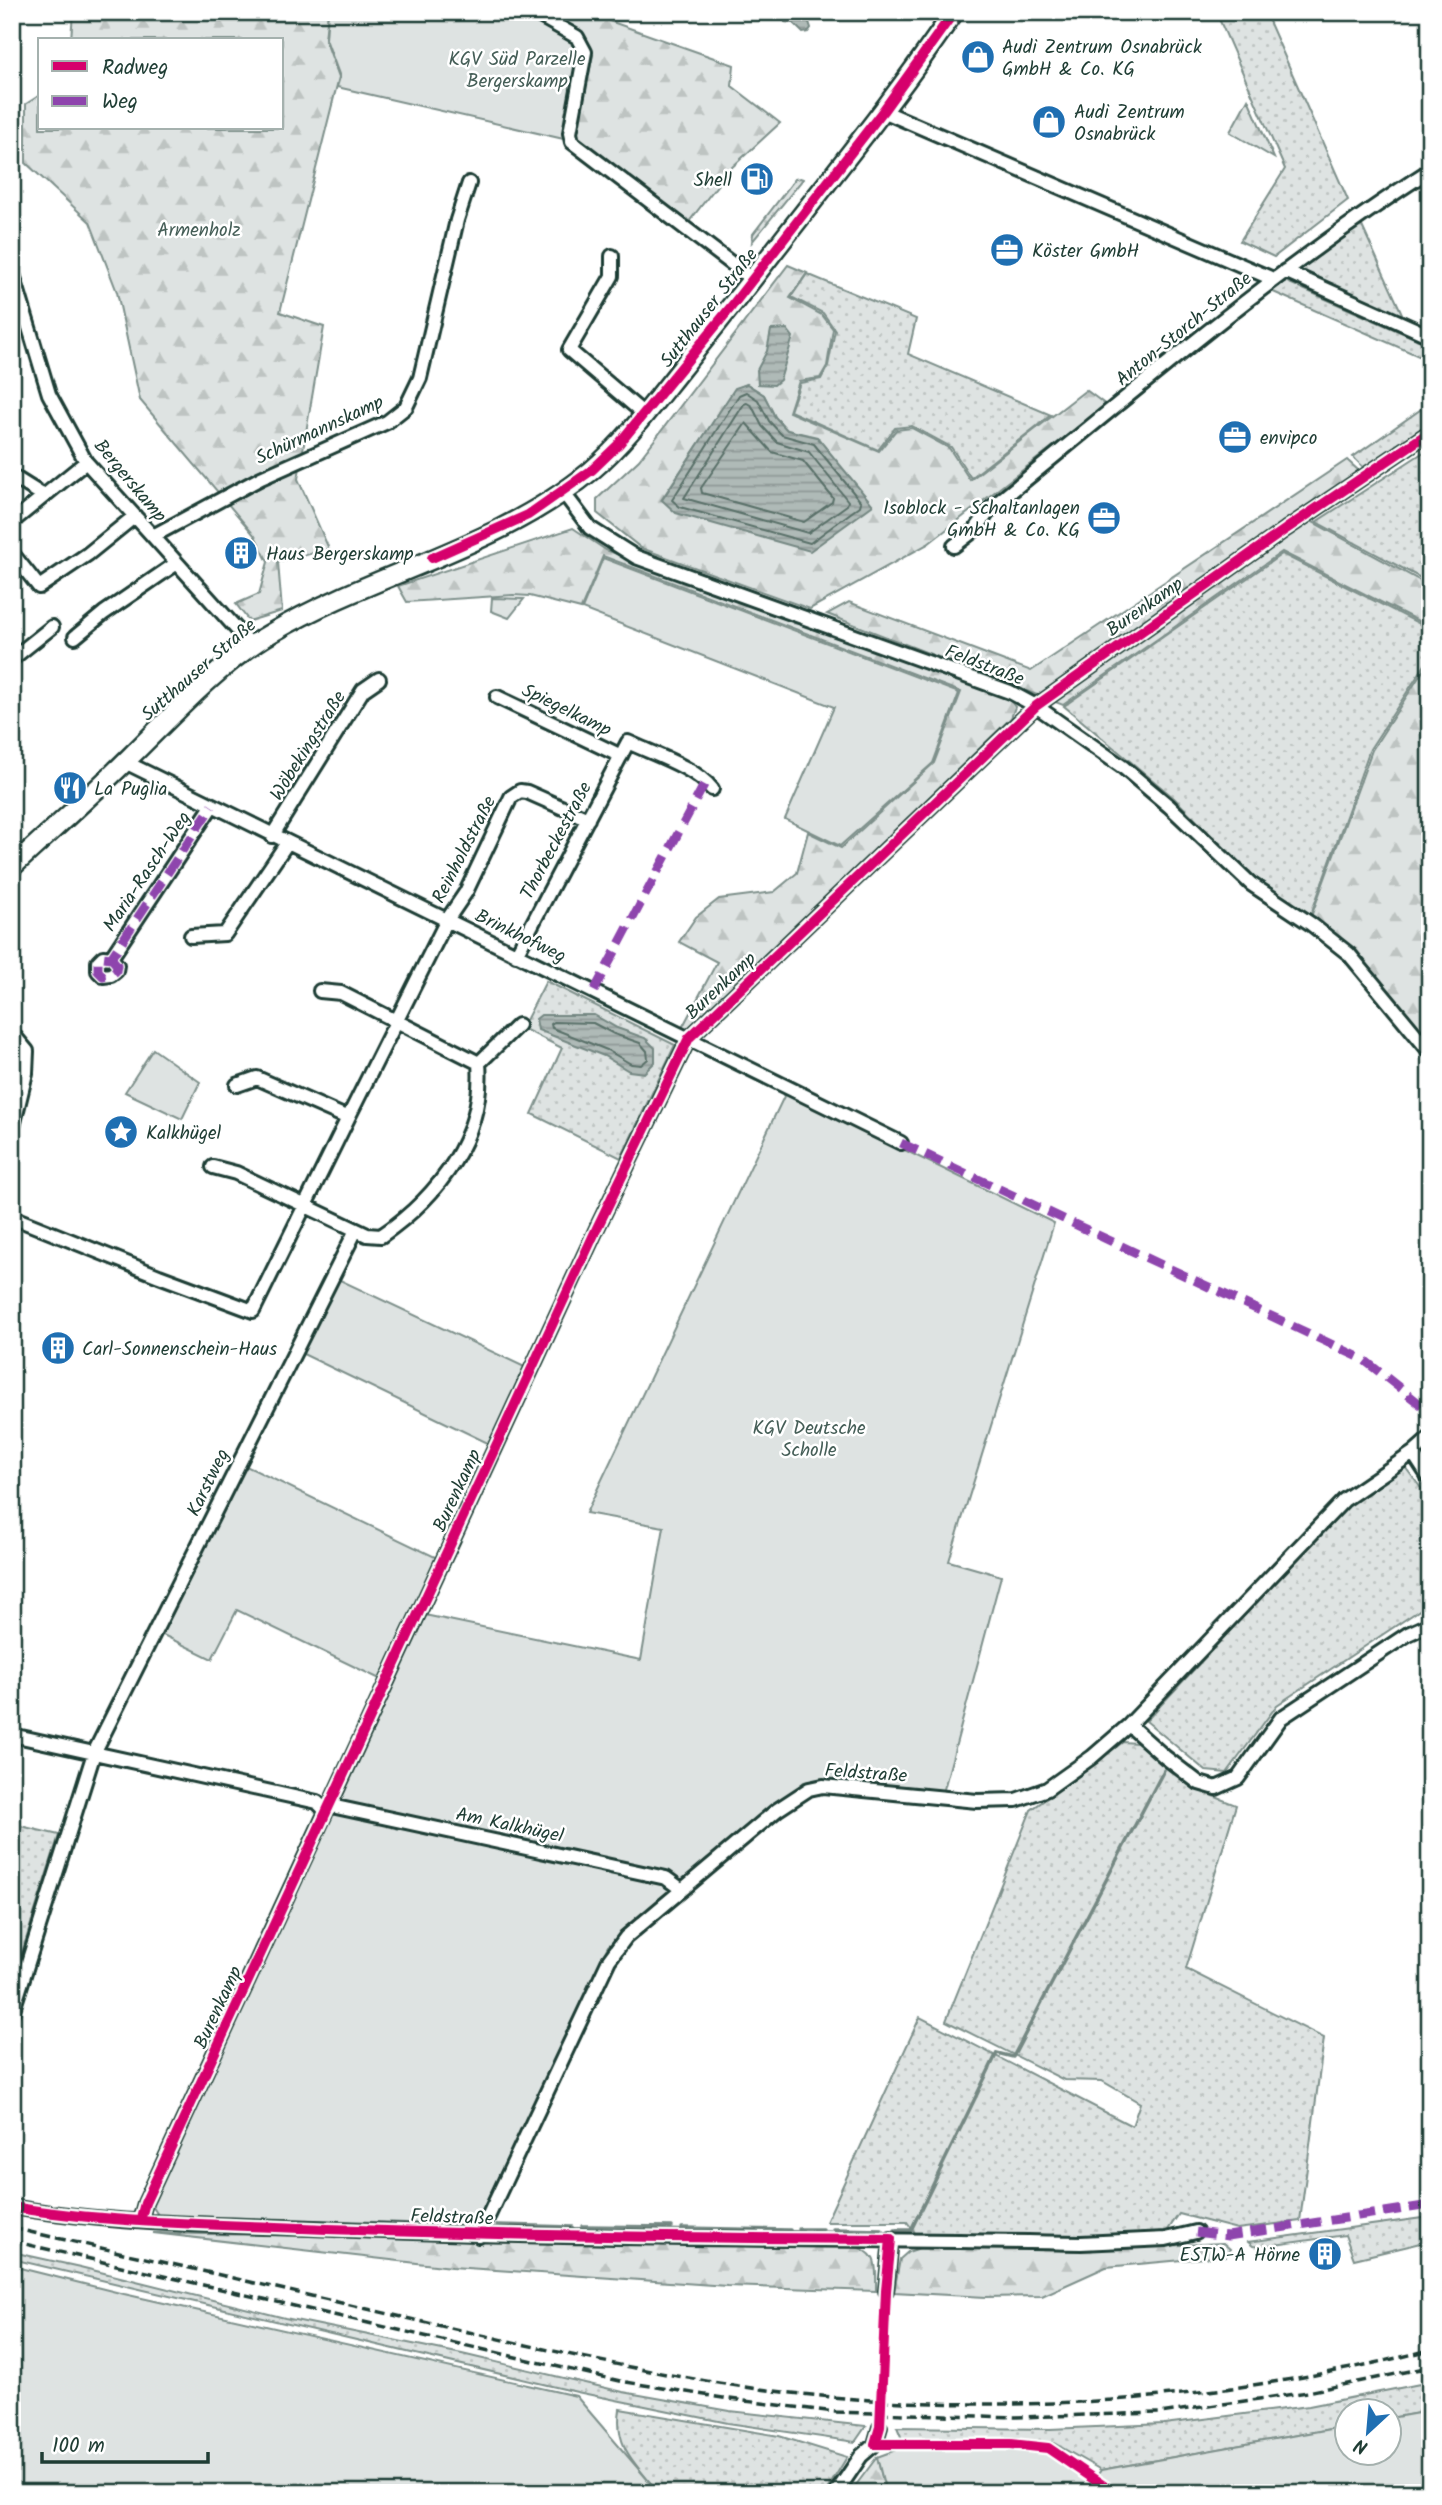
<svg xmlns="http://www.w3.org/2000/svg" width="1442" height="2505" viewBox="0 0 1442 2505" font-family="Kalam,sans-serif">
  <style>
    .grass { fill: url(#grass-dots); stroke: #7e908b; stroke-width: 2 }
    .forest { fill: url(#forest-firs); stroke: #7e908b; stroke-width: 2; fill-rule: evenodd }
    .green { fill: #dee3e2; stroke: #7e908b; stroke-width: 2 }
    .water { fill: url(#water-rules); stroke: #758883; stroke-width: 2 }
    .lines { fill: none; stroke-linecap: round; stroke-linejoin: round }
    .shore { stroke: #596f68; stroke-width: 2 }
    .stream { stroke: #758883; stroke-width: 3.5 }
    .street-tunnel { stroke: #d2d8d6; stroke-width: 12; stroke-dasharray: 12 6; stroke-linecap: butt }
    .street-casing { stroke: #1f3d34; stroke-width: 18 }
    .secondary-casing { stroke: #1f3d34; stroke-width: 23 }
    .street { stroke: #fff; stroke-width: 12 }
    .secondary { stroke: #fff; stroke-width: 18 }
    .rail { stroke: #1f3d34; stroke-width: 3.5; stroke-dasharray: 10 5; stroke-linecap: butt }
    .quiet { stroke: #8e44ad; stroke-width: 9; stroke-dasharray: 18 9; stroke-linecap: butt }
    .cycleway-casing { stroke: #fff; stroke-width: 15 }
    .cycleway { stroke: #d6006c; stroke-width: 10 }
    .labels { text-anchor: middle; stroke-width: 5; stroke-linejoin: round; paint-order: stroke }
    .poi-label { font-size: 19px; fill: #1f3d34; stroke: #fff; text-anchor: start }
    .park-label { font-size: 19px; fill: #455e57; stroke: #fff }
    .street-label { font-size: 19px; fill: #1f3d34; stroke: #fff }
  </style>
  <defs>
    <pattern id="grass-dots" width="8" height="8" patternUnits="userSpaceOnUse" patternTransform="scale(1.75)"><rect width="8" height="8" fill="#dee3e2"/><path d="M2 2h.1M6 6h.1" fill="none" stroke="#bec4c2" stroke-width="1.8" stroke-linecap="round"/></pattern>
    <pattern id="forest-firs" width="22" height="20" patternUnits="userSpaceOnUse" patternTransform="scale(1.75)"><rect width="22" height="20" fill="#dee3e2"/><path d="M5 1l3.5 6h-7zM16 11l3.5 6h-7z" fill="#bec4c2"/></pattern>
    <pattern id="water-rules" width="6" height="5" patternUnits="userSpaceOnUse" patternTransform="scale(1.75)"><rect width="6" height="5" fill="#afbab7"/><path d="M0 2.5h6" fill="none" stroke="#8e9896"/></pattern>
  </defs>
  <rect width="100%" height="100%" fill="#fff"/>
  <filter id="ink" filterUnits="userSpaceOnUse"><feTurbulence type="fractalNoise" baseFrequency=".0143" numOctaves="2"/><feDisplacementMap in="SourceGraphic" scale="14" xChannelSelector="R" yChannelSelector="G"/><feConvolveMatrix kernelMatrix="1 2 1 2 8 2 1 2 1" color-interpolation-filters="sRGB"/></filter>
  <g filter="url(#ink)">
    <path class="grass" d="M1216 12H1265L1348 200 1274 257 1240 241 1285 169Z
      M800 178 803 179 752 242 753 234 795 179Z
      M1361 224 1404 318 1299 270Z
      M807 274 916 319 908 354 1051 415 971 478 951 447 912 426 895 428 878 450 790 411 800 383 821 379 828 366 835 330 823 313 791 297Z
      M1285 281 1430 345V361L1271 291Z
      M1430 403V422L1364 468 1353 457Z
      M1430 448V583L1316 522Z
      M1282 554 1430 629V657L1370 749 1311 914 1253 877 1174 798 1064 706Z
      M546 981 675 1045 621 1158 532 1114 562 1048 522 1028Z
      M1405 1467 1430 1500V1603L1277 1705 1227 1773 1206 1771 1146 1721 1348 1504Z
      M1123 1742 1137 1743 1198 1790 1236 1805 1186 1969 1324 2038 1300 2221 1237 2229 1179 2214 1165 2234 1080 2239 916 2234 907 2222H826L920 2017 1132 2126 1140 2103 1102 2081 1064 2080 946 2021 1031 1810Z
      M12 1824 59 1835 12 1984Z
      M1430 2217V2241L1354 2259 1345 2235 1260 2247 1253 2246 1248 2242Z
      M12 2252 80 2267 285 2318 462 2354 623 2392 730 2411 866 2426 855 2442 728 2423 577 2392 12 2259Z
      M1430 2382V2411L1390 2418V2410H1348L1347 2426 1101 2470 1052 2442 902 2439 897 2427 1050 2429 1164 2424 1309 2406Z
      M620 2409 779 2436 847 2457 825 2493H659C636 2464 614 2448 620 2409Z"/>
    <path class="forest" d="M73 12H328L325 39 339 77 280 312 324 327 298 479 329 549 278 562 282 611 249 621 236 604 259 594 268 562 255 536 140 400 117 292 90 222 26 163V104L40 95V128H282V40H71Z
      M474 12H584L734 65 732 86 780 123 729 170 688 223 575 137 593 55 505 25Z
      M1248 99 1274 158 1230 132Z
      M788 265 807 273 790 298 822 315 833 329 827 366 820 378 799 381 789 412 879 451 896 430 912 428 949 448 970 480 1086 390 1106 405 928 544 810 609 641 548 597 513V499L639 460ZM747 384 764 395 775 417 787 430 817 438 662 499 735 389Z
      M1347 460 1359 471 1298 514 1430 586V627L1282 552 1063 705 827 614 849 602 1031 671Z
      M573 528 606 550 1008 698 1015 707 1011 718 687 1031 682 1028 717 962 679 942 696 917 719 899 774 892 797 873 808 832 841 848 934 763 961 692 603 556 581 609 530 596 513 595 407 602 398 586Z
      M1430 660V1054L1354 964 1308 925 1372 750Z
      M153 2233 852 2246C880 2252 876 2267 876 2291L727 2286 452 2267Z
      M1223 2243 1230 2249 1226 2256 1106 2267 1042 2296 986 2297 894 2292 900 2259 908 2252 920 2248 1079 2250Z
      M877 2457 886 2493H850Z"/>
    <path class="green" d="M328 12H532L576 37 584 51 568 140 337 87 340 77 326 39Z
      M603 558 959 693 933 763 840 846 785 819 834 707 582 609Z
      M492 598 524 599 509 618 491 611Z
      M153 1049 200 1082 182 1119 125 1092Z
      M786 1092 1054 1223 949 1561 1001 1576 943 1793 816 1781 804 1782 667 1901 608 1946 480 2216 468 2225 158 2215 151 2204 184 2134 382 1680 237 1610 212 1659 159 1633 244 1465 439 1559 490 1444 301 1353 338 1279 531 1370 420 1614 641 1660 664 1527 586 1513Z
      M12 2266 124 2294 576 2396 659 2493H12Z
      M1430 2411V2493H886L877 2457 896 2450 1012 2449 1046 2452 1092 2483 1101 2470 1347 2426 1348 2452H1390V2418Z"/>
    <path class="water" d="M787 12H798L807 16 811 28 808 32 803 33 793 23 785 22 784 18Z
      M787 329 793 337 780 380 774 385 758 384 757 370 767 351 771 330Z
      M747 384 764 395 775 417 787 430 817 437 873 505 810 551 676 513 662 500 735 388Z
      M541 1015H594L617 1028 645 1038 655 1048V1062L644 1073 629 1071 604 1056 538 1030 536 1019Z"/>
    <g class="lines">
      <path class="shore" d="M746 392 758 400 769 421 782 435 814 444 861 502 860 506 810 543 680 507 672 500 739 395Z
        M747 403 752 406 762 426 777 442 809 452 848 501 847 505 808 533 684 498 744 404Z
        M746 423 772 452 803 461 833 498 832 502 804 522 702 493 701 488Z
        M554 1022 593 1023 614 1034 640 1043 647 1051 648 1059 641 1065 631 1064 607 1050 552 1028 551 1024Z"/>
      <path class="stream" d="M497 2225 573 2227
        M582 2226 672 2227
        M682 2228 790 2230
        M799 2229H823
        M833 2229 882 2230
        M895 2230H911L997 2053 1013 2057 1164 1770"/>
      <path class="street-tunnel" d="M880 2427 886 2291"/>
      <g class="street-casing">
        <path id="street" d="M533 12 577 37 585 52 570 133 572 142 752 279
          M883 111 1273 279
          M612 256V276L569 350 644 414
          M12 271 49 394 86 462 252 646
          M1285 271 1430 336
          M12 476 44 496
          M563 492 590 528 636 557 1010 692 1036 706 1124 768 1169 806 1251 884 1311 924 1349 954 1430 1052
          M12 522 86 462
          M153 536 261 478 387 422 406 407 420 378 457 220 469 183
          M954 546 976 529 991 508C1134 392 1274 270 1430 170
          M12 553 39 587 88 554 135 516
          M75 637 104 613 177 563
          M12 659 52 627
          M497 697 621 756
          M125 762 901 1143
          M272 836 363 690 379 679
          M191 936 225 934 287 843
          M516 955 628 742C653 754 695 767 712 789
          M111 958 117 965 116 971 111 975 103 976 98 971V962L103 957 111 958 212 806
          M320 991 341 993 479 1063
          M12 1033 27 1051 26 1073 12 1131
          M348 1118 447 920 466 892 511 797 520 791 527 792 588 819
          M213 1167 236 1173 367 1235 381 1236C439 1196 485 1136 479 1063L518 1025
          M12 1217 159 1276 253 1311 348 1118 257 1078 237 1085
          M1413 1453 1430 1479
          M1129 1725 1165 1757 1199 1783 1216 1788 1238 1778 1281 1718 1408 1634 1430 1624
          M12 1735 317 1802 323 1808 325 1814 145 2203 140 2221
          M681 1889 666 1878 336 1807 332 1800 597 1228 689 1038 1036 706 1286 529 1430 432
          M12 2013 94 1753 356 1230
          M12 2207C118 2225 227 2225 334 2229 583 2240 832 2238 1081 2243L1166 2239 1196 2232
          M479 2236 609 1960 626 1937 777 1810 809 1789 823 1786 977 1801 1016 1800 1047 1789 1092 1757 1129 1725 1344 1500 1413 1453 1430 1438
          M886 2291 891 2239
          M836 2493 861 2456 875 2444 880 2427"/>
      </g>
      <g class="secondary-casing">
        <path id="secondary" d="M12 867C52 830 93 794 131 756 172 716 223 660 273 632 376 572 498 548 591 471 625 442 653 404 681 369 705 338 730 308 754 277 821 189 892 104 954 12"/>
      </g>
      <use href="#street" class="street"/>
      <use href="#secondary" class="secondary"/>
      <path class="rail" d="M12 2228C151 2259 290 2291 428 2323 546 2349 664 2378 783 2392 998 2417 1220 2403 1430 2350
        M12 2241 620 2381 729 2399 835 2412 1016 2417 1160 2413 1308 2392 1430 2367"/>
      <path class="quiet" d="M111 958 117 965 116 971 111 975 103 976 98 971V962L103 957 111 958 212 806
        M594 991 706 781
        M901 1143 1363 1359 1430 1412
        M1196 2232 1228 2236 1430 2205"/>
      <g class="cycleway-casing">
        <path id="cycleway" d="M432 558 528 515 592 470 618 445 731 307 883 111 954 12
          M12 2207C108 2223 206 2224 303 2228 499 2236 695 2238 891 2239L886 2291 880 2427 875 2444H1011L1048 2448 1114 2493
          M140 2221 145 2203 597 1228 689 1038 1036 706 1286 529 1430 432"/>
      </g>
      <use href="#cycleway" class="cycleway"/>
    </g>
  </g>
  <defs>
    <g id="shop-disc" transform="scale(1.75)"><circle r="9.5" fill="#1f6fb2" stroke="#fff"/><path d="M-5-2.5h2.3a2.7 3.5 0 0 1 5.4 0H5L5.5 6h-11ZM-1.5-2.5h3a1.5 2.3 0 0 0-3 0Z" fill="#fff"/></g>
    <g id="fuel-disc" transform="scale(1.75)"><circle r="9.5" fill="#1f6fb2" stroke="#fff"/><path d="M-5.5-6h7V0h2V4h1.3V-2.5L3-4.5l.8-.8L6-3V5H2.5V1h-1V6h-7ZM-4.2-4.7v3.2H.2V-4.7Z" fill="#fff"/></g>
    <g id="office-disc" transform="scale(1.75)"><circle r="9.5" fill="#1f6fb2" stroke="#fff"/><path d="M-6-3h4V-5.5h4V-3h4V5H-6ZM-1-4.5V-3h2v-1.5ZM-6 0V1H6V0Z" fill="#fff"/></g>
    <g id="building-disc" transform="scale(1.75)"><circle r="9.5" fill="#1f6fb2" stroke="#fff"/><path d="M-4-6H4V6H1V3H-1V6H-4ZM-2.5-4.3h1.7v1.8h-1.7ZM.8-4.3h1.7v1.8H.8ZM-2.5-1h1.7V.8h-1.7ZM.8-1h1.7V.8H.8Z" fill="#fff"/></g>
    <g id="restaurant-disc" transform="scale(1.75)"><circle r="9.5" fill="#1f6fb2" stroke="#fff"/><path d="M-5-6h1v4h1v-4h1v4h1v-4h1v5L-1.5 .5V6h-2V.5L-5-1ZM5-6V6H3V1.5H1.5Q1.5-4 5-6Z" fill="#fff"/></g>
    <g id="sight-disc" transform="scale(1.75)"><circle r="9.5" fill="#1f6fb2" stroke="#fff"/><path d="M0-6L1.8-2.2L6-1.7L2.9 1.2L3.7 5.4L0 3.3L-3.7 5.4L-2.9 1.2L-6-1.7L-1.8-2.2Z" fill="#fff"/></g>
  </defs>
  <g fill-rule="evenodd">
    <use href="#shop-disc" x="978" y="57"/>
    <use href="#shop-disc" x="1049" y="122"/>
    <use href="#fuel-disc" x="757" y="179"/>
    <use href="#office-disc" x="1007" y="250"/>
    <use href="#office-disc" x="1235" y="437"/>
    <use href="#office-disc" x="1104" y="518"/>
    <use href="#building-disc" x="241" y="553"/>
    <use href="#restaurant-disc" x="70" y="788"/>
    <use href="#sight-disc" x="121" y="1132"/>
    <use href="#building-disc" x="58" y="1348"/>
    <use href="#building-disc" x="1325" y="2254"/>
  </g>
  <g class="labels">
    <g class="poi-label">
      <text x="1002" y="53">Audi Zentrum Osnabrück<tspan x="1002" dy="22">GmbH &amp; Co. KG</tspan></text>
      <text x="1074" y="118">Audi Zentrum<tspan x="1074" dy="22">Osnabrück</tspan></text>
      <text x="732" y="186" text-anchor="end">Shell</text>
      <text x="1032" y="257">Köster GmbH</text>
      <text x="1260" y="444">envipco</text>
      <text x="1080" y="514" text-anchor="end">Isoblock - Schaltanlagen<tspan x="1080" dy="22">GmbH &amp; Co. KG</tspan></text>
      <text x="266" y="560">Haus Bergerskamp</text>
      <text x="94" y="795">La Puglia</text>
      <text x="146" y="1139">Kalkhügel</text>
      <text x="82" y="1355">Carl-Sonnenschein-Haus</text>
      <text x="1300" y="2261" text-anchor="end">ESTW-A Hörne</text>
    </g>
    <g class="park-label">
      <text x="517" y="65">KGV Süd Parzelle<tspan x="517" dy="22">Bergerskamp</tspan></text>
      <text x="199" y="236">Armenholz</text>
      <text x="809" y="1434">KGV Deutsche<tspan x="809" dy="22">Scholle</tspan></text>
    </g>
    <g class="street-label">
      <text transform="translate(708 307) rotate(-52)" y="7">Sutthauser Straße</text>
      <text transform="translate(1183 328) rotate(-39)" y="7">Anton-Storch-Straße</text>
      <text transform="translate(319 429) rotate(-25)" y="7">Schürmannskamp</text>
      <text transform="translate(131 480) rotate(50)" y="7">Bergerskamp</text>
      <text transform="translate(1144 606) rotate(-35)" y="7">Burenkamp</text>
      <text transform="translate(985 664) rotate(21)" y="7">Feldstraße</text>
      <text transform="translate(198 669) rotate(-41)" y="7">Sutthauser Straße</text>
      <text transform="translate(567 709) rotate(26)" y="7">Spiegelkamp</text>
      <text transform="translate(307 745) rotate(-58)" y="7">Wöbekingstraße</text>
      <text transform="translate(555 840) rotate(-62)" y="7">Thorbeckestraße</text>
      <text transform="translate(463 849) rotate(-63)" y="7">Reinholdstraße</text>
      <text transform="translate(146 871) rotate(-56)" y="7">Maria-Rasch-Weg</text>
      <text transform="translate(521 935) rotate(26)" y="7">Brinkhofweg</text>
      <text transform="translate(720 985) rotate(-43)" y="7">Burenkamp</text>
      <text transform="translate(207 1482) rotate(-64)" y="7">Karstweg</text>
      <text transform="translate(456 1490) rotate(-65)" y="7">Burenkamp</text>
      <text transform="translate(866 1772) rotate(4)" y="7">Feldstraße</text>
      <text transform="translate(510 1824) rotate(12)" y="7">Am Kalkhügel</text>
      <text transform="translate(217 2007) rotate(-65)" y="7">Burenkamp</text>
      <text transform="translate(452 2216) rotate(2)" y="7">Feldstraße</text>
    </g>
  </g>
  <rect width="1442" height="2505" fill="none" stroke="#fff" stroke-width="42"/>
  <rect x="21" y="21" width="1400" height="2463" fill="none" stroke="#1f3d34" stroke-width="2.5" filter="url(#ink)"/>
  <rect x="38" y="38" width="245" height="91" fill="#ffffff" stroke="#a5b1ae" stroke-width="2"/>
  <rect x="52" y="61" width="35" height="10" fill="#d6006c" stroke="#a5b1ae" stroke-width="2"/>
  <text x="102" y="74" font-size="21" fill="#1f3d34">Radweg</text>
  <rect x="52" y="96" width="35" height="10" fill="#8e44ad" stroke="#a5b1ae" stroke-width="2"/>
  <text x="102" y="108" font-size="21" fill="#1f3d34">Weg</text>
  <g transform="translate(1368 2432) rotate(206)"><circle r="33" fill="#ffffff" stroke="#a5b1ae" stroke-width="2"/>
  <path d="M0-5L12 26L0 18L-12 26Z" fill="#1f6fb2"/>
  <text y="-10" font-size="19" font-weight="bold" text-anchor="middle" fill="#1f3d34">N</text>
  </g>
  <path d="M42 2452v10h166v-10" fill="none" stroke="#1f3d34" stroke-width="3.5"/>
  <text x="52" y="2452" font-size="21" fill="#1f3d34" stroke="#ffffff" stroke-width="5" paint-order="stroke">100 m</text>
</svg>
